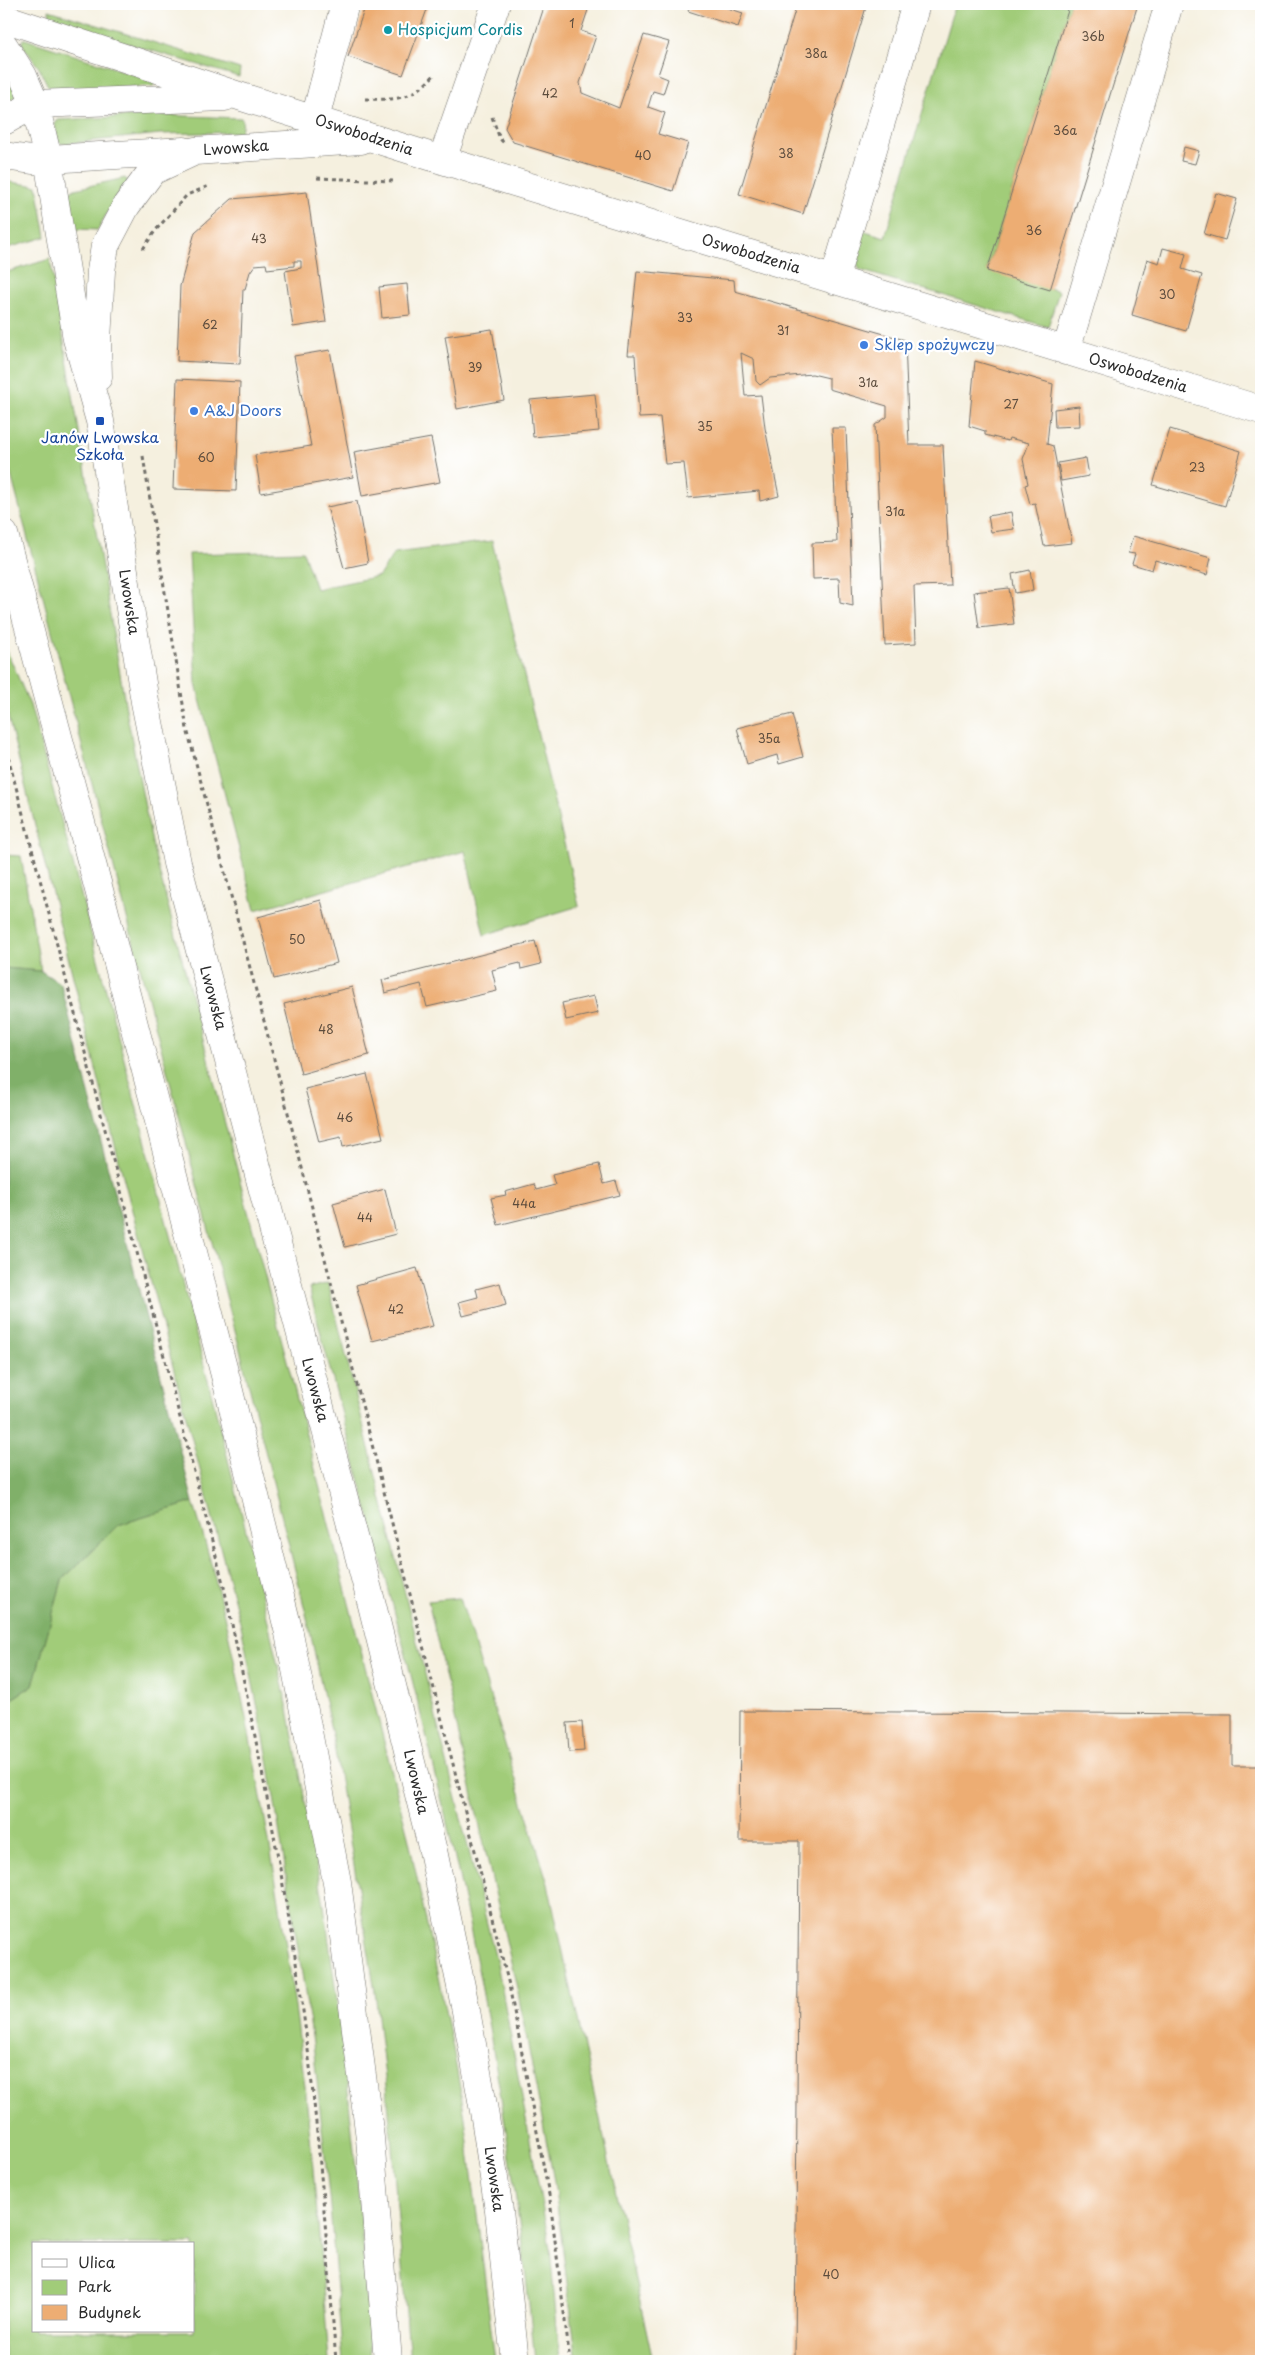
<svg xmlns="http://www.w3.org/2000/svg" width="1265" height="2365" viewBox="0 0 1265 2365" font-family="'Playpen Sans',sans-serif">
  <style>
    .green { fill: #a1cc79; stroke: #667c52; fill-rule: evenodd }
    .forest { fill: #80b069; stroke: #566e4a }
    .building { fill: #edad73 }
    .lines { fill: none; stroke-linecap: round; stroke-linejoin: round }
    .minor-casing { stroke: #72706a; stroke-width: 29 }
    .path { stroke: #72706a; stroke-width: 3; stroke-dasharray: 4 4; stroke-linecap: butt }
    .minor { stroke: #fff; stroke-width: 28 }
    .culture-dot { fill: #0f9aa8; stroke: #fff; stroke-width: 2 }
    .shop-dot { fill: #3f7fe0; stroke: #fff; stroke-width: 2 }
    .transit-dot { fill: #1a4fb4; stroke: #fff; stroke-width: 2 }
    .labels { text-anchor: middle; stroke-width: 4.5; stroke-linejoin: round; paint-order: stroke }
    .number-label { font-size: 12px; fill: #5c4c3d }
    .culture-label { font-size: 15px; fill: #0d838f; stroke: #fff; text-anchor: start }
    .street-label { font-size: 15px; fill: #2b2b2b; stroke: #fff }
    .shop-label { font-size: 15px; fill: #366cbe; stroke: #fff; text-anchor: start }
    .transit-label { font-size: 15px; fill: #164399; stroke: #fff }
  </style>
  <rect width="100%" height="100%" fill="#fff"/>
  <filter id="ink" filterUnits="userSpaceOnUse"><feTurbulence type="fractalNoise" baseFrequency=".02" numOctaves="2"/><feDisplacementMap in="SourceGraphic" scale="10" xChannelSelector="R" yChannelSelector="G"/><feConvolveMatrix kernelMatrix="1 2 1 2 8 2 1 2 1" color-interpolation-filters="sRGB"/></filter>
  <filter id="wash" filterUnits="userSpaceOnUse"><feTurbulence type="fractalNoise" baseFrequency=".0096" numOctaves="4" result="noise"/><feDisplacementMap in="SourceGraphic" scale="20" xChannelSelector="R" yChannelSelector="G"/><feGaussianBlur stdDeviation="1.12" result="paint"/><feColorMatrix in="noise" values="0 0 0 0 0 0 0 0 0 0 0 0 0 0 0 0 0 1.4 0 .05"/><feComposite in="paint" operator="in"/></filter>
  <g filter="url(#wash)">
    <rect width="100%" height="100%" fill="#f5f0df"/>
    <path class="green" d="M955 4H1070L987 270 1059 291 1048 327 860 270 854 257 855 228 885 237Z
      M49 10 240 69 239 77 50 20Z
      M23 39H25L157 82 153 86 50 90 39 68 22 44Z
      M4 69 17 95 4 106Z
      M157 115 241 118 243 121 241 132 160 134 62 144 58 141 55 124 58 120Z
      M125 178 128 181 112 203 98 230 75 229 68 193 75 189Z
      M4 181 37 186 46 237 4 249Z
      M50 259 127 715 153 848 302 1418 409 1840 453 2048 465 2118 495 2361H410L389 2112 375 1991 333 1739 308 1622 236 1334 4 448V273Z
      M492 541 579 906 484 935 465 851 255 910 196 684 189 554 303 551 316 589 379 576 394 553Z
      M4 644 30 705 71 856 212 1396 257 1574 288 1709 324 1905 344 2052 359 2200 371 2361H343L329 2195 313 2043 267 1753 242 1630 117 1153 4 701Z
      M4 855 21 856 41 971 4 968Z
      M328 1283 498 1968 550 2248 560 2361H535C519 2198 494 2037 459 1876 416 1679 359 1484 309 1288Z
      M193 1502C219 1583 236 1666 252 1749 274 1864 293 1979 306 2095 315 2184 322 2272 329 2361H4V1704L33 1685 62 1580 118 1525ZM34 2244H194V2331H34Z
      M460 1598 548 1884 653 2361H577L554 2181 517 1988 428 1601Z"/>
    <path class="forest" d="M4 968 41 971 61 984 193 1502 118 1525 62 1580 33 1685 4 1704Z"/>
    <g id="blocks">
      <path class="building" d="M366 4H429L403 75 348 57Z
        M545 4H590L581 31 596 36 580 83 582 93 619 108 644 35 669 42 658 75 668 79 663 94 653 91 648 107 665 113 658 134 688 143 673 191 513 142 505 128Z
        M691 4H715L743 13 738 27 688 11Z
        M797 4H867L803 214 739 194Z
        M1070 4H1138L1050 290 987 271Z
        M1184 147 1199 151 1195 164 1181 161Z
        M307 192 326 322 293 327 285 271 301 268V261H294V266L267 269 266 264 255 265 250 272 245 289H243L240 364 177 361 180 286 195 232 232 199Z
        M1216 193 1237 199 1225 240 1204 234Z
        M1163 248 1186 254 1182 269 1202 275 1186 331 1132 315 1147 259 1159 263Z
        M637 271 734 280 735 291 905 340 909 445H943L949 564 950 585 914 586 916 643 885 645 875 425 887 417V406L829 389V378L812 374 770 378 760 385 756 381 754 359 741 353 745 396 761 395 765 428 779 496 760 501 759 491 688 498 684 463 665 464 660 417 639 418 635 355H628Z
        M407 284 410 315 382 318 379 287Z
        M1261 307V324L1257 323Z
        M492 329 504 400 457 409 445 336Z
        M330 350 353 477 261 493 255 455 311 446 294 356Z
        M975 361 1053 384 1047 444 1053 446 1072 543 1044 546 1035 503 1030 504 1025 485 1028 484 1023 459 1029 443 1009 438 1008 441 985 435V431L969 426Z
        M177 379 240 382 236 491 173 489Z
        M595 394 599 431 533 437 530 400Z
        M1079 406 1080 426 1055 427 1054 409Z
        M832 428H846L853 606 840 603 839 578 813 579 812 543 837 542Z
        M1170 429 1241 451 1225 506 1153 485Z
        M431 438 440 482 362 496 354 452Z
        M1086 458 1089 476 1061 481 1058 463Z
        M357 501 368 563 344 568 327 507Z
        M1011 512 1014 529 991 532 988 516Z
        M1133 536 1211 558 1207 575 1155 560 1152 570 1132 564 1135 554 1128 553Z
        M1030 570 1033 590 1015 593 1012 574Z
        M1009 588 1014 624 979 628 974 592Z
        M792 714 803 757 779 764 777 755 747 764 737 728Z
        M321 900 337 963 274 979 258 917Z
        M535 941 541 964 521 969 520 963 492 970 497 991 427 1007 421 984 385 993 382 980Z
        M352 987 369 1055 301 1074 284 1004Z
        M594 996 598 1013 566 1020 562 1003Z
        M367 1074 383 1138 343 1147 341 1137 319 1142 305 1089Z
        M599 1164 604 1184 616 1181 620 1195 498 1225 491 1198 506 1195 505 1192 534 1184 536 1190 555 1185 552 1175Z
        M385 1189 396 1234 345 1247 333 1203Z
        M417 1268 433 1326 372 1341 356 1285Z
        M500 1283 506 1305 463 1316 459 1302 478 1297 476 1289Z
        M740 1711 1232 1714V1766H1261V2361H795L799 1841H739Z
        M582 1722 584 1751 569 1752 567 1723Z"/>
    </g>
  </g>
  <g filter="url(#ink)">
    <use href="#blocks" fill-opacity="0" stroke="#72706a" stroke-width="1"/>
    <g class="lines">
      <g class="minor-casing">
        <path id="minor" d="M4 18 242 97 442 160 1261 410
          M4 46 23 76 35 104 48 159 77 339 100 421 145 702 177 863 372 1605 434 1855 466 2011 484 2111 499 2211 515 2361
          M315 119 344 7
          M4 121 35 104 225 97
          M4 156 32 160 184 151
          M442 160 496 4
          M834 280 916 4
          M1066 351 1169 4
          M98 377 97 340 101 271 105 246 126 206 152 171 195 151 361 140
          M4 534 99 890 227 1383 289 1633 337 1882 370 2138 388 2361"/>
      </g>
      <path class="path" d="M365 99C399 100 412 100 436 73
        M492 117 500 139 504 143
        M317 178 393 181
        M143 249 155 231 187 195 211 185
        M143 456 187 729 284 1097 509 1985 550 2200 570 2361
        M4 741 224 1587C250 1708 274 1828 294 1950 316 2086 325 2224 336 2361"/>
      <use href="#minor" class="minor"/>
    </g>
  </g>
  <circle class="culture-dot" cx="388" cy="30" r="5"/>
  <g class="shop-dot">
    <circle cx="864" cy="345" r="5"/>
    <circle cx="194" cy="411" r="5"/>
  </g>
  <rect class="transit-dot" x="95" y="416" width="10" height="10" rx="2.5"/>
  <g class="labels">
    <g class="number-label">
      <text x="572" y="28">1</text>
      <text x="1093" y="41">36b</text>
      <text x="816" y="58">38a</text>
      <text x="550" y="98">42</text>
      <text x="1065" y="135">36a</text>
      <text x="786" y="158">38</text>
      <text x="643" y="160">40</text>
      <text x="1034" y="235">36</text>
      <text x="259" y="243">43</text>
      <text x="1167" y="299">30</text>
      <text x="685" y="322">33</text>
      <text x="210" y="329">62</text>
      <text x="783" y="335">31</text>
      <text x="475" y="372">39</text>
      <text x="868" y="387">31a</text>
      <text x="1011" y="409">27</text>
      <text x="705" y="431">35</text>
      <text x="206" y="462">60</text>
      <text x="1197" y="472">23</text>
      <text x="895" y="516">31a</text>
      <text x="769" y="743">35a</text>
      <text x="297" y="944">50</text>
      <text x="326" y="1034">48</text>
      <text x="345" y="1122">46</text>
      <text x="524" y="1208">44a</text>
      <text x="365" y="1222">44</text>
      <text x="396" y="1314">42</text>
      <text x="831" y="2279">40</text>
    </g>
    <g class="culture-label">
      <text x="398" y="35">Hospicjum Cordis</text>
    </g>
    <g class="street-label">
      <text transform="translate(364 135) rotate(18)" y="5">Oswobodzenia</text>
      <text transform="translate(236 148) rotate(-4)" y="5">Lwowska</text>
      <text transform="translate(751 254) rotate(17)" y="5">Oswobodzenia</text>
      <text transform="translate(1138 373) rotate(17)" y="5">Oswobodzenia</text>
      <text transform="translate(129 602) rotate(81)" y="5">Lwowska</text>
      <text transform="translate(213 998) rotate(75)" y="5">Lwowska</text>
      <text transform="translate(315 1390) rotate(75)" y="5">Lwowska</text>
      <text transform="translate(416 1782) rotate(77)" y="5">Lwowska</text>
      <text transform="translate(494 2179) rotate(82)" y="5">Lwowska</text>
    </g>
    <g class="shop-label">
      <text x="874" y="350">Sklep spożywczy</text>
      <text x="204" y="416">A&amp;J Doors</text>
    </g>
    <g class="transit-label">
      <text x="100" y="443">Janów Lwowska<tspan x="100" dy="17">Szkoła</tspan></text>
    </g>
  </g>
  <rect width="1265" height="2365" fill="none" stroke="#fff" stroke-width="20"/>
  <rect x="32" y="2242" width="162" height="90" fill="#ffffff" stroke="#aaaaaa"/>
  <rect x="42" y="2259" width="25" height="8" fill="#ffffff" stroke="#aaaaaa"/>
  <text x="78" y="2268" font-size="15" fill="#2b2b2b">Ulica</text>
  <rect x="42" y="2280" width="25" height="15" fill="#a1cc79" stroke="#aaaaaa"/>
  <text x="78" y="2292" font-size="15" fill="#2b2b2b">Park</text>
  <rect x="42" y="2305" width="25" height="15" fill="#edad73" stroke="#aaaaaa"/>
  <text x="78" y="2318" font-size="15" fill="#2b2b2b">Budynek</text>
</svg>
